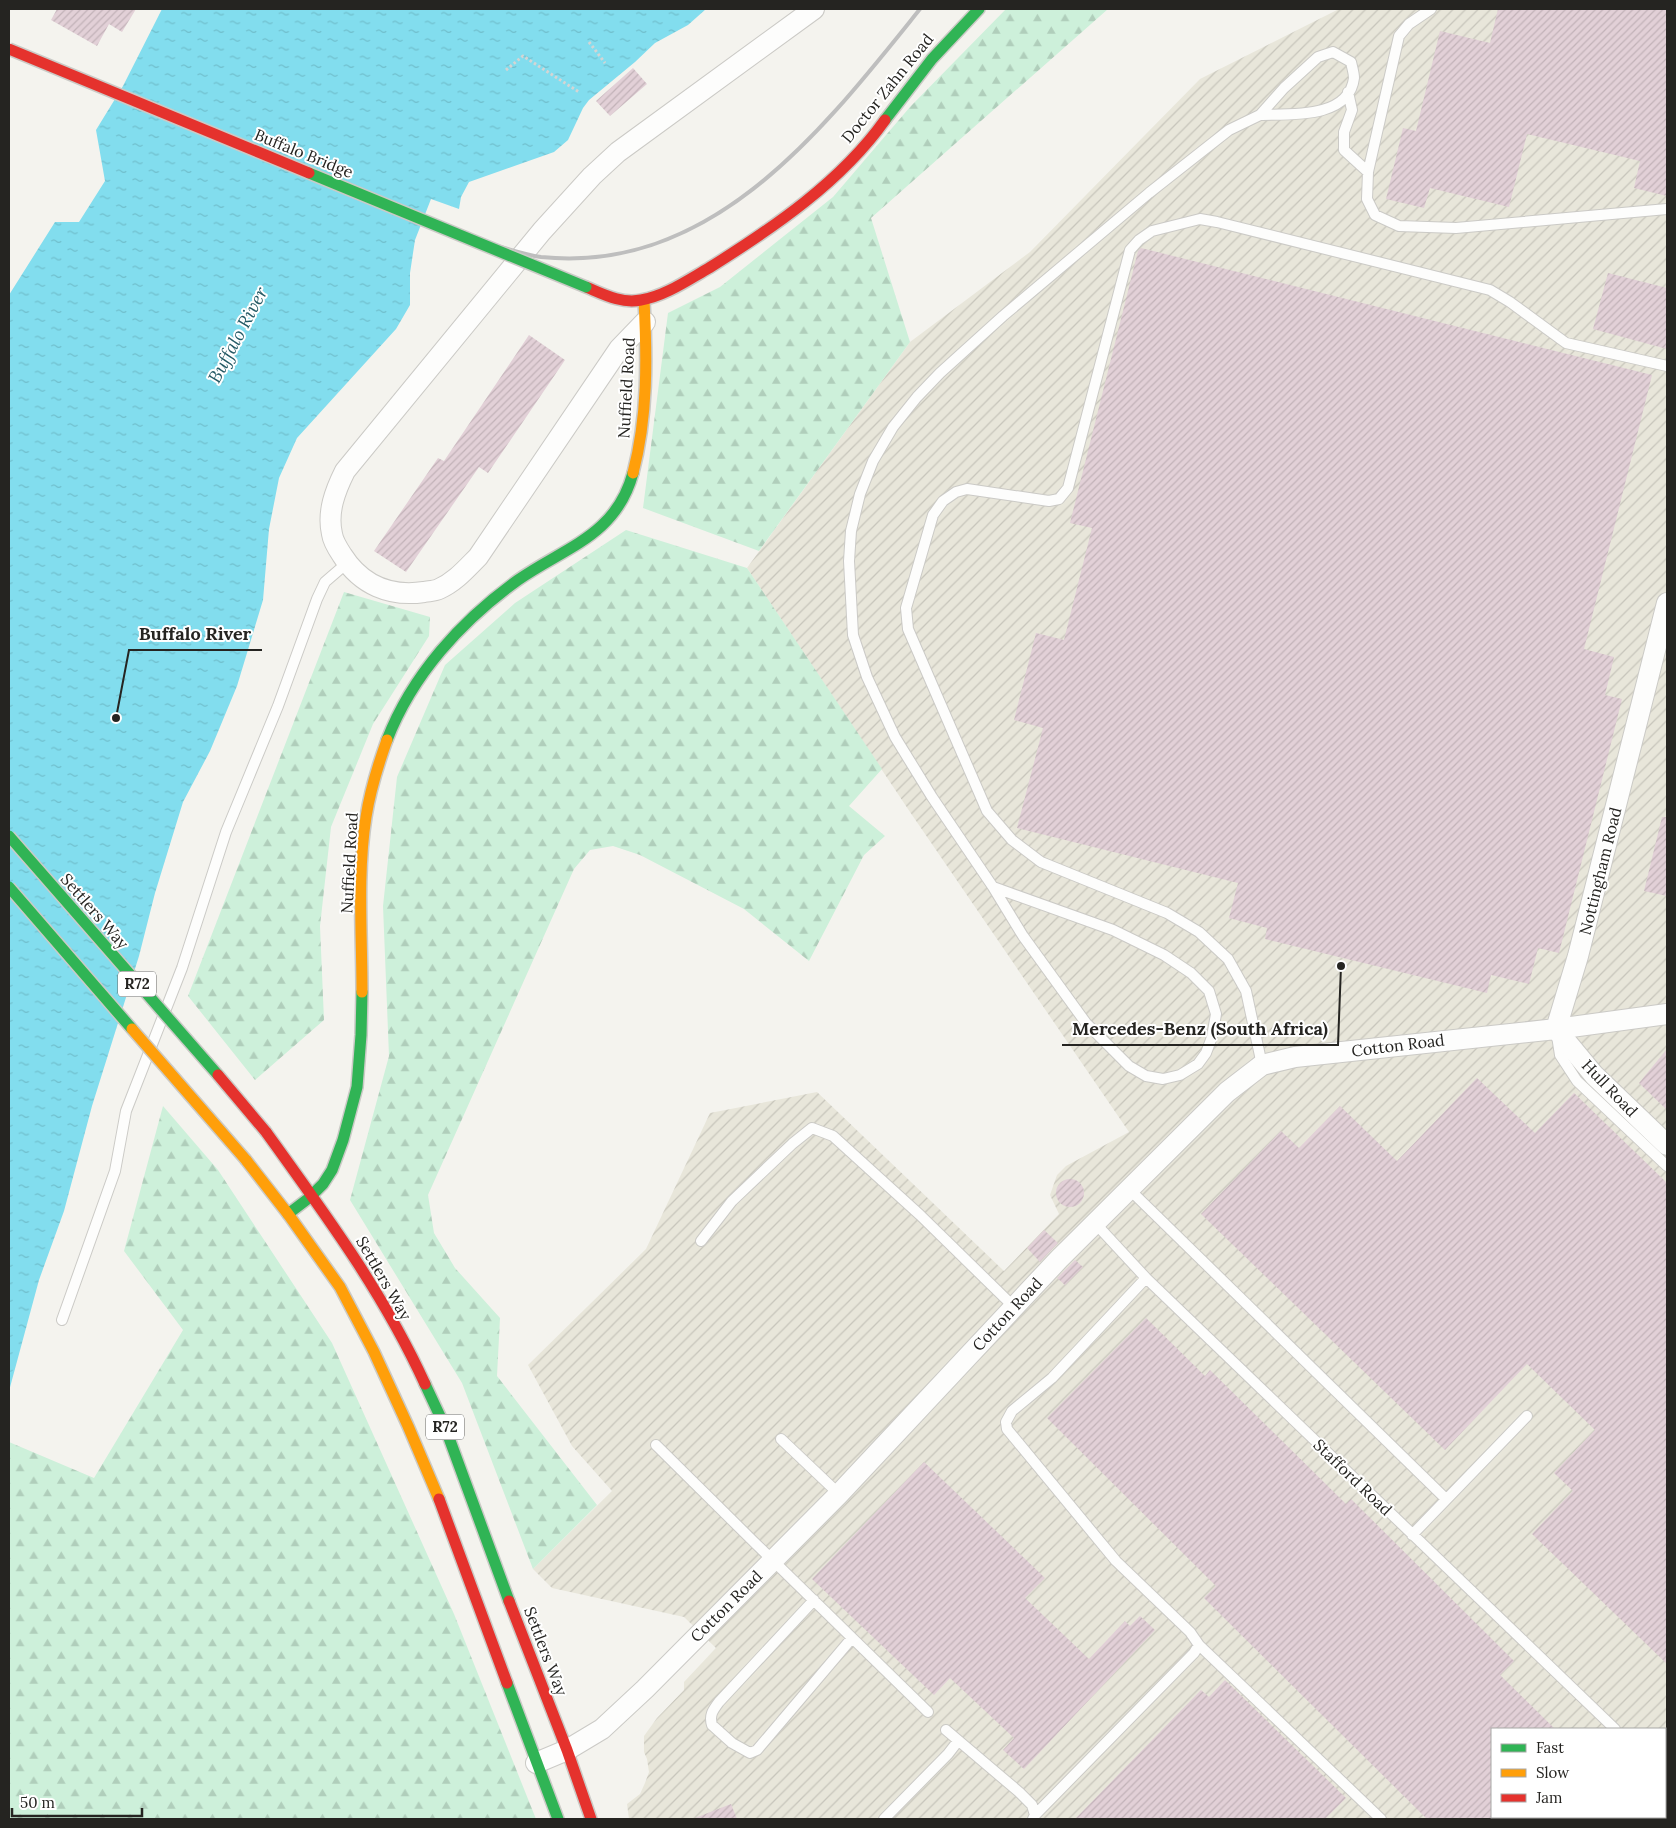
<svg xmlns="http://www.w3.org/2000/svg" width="1676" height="1828" viewBox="0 0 1676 1828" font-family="Lora,serif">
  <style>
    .industrial { fill: url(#industrial-furrows); fill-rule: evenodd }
    .forest { fill: url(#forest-firs) }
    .water { fill: url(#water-ripples) }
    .building { fill: url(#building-hatch) }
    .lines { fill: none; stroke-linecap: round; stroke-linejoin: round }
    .lane-casing { stroke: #cbcac6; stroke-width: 12 }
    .street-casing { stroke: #cbcac6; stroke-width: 22 }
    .fast-casing { stroke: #cbcac6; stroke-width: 14 }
    .slow-casing { stroke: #cbcac6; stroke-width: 14 }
    .jam-casing { stroke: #cbcac6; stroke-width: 14 }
    .path { stroke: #d5d5d4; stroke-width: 3; stroke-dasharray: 2.5 2.5; stroke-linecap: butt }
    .lane { stroke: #fdfdfc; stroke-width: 10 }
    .street { stroke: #fdfdfc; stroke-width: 20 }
    .fast { stroke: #30b455; stroke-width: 11 }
    .slow { stroke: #ff9f0a; stroke-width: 11 }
    .jam { stroke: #e5322d; stroke-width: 11 }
    .rail { stroke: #bebebe; stroke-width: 4 }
    .fast-bridge-casing { stroke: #cbcac6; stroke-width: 14; stroke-linecap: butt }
    .slow-bridge-casing { stroke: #cbcac6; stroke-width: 14; stroke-linecap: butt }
    .jam-bridge-casing { stroke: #cbcac6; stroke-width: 14; stroke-linecap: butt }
    .fast-bridge { stroke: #30b455; stroke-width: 11 }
    .slow-bridge { stroke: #ff9f0a; stroke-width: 11 }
    .jam-bridge { stroke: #e5322d; stroke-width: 11 }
    .labels { text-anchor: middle; stroke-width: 4; stroke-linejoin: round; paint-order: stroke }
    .shield { fill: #fff; stroke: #666664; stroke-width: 1 }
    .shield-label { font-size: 15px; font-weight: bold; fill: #252421 }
    .street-label { font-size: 16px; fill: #252421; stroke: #fff }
    .water-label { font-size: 18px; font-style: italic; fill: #245a65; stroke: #fff }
    .leader { fill: none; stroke: #252421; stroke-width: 2 }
    .callout-dot { fill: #252421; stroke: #fff; stroke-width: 2 }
    .callout-label { font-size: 18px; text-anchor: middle; font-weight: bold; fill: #252421; stroke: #fff; stroke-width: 4; stroke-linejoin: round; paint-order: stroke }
  </style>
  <defs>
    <pattern id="industrial-furrows" width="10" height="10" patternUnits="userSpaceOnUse" patternTransform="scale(1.25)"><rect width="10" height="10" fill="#e8e6da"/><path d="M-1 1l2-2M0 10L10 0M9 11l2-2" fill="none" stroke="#c7c5bb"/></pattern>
    <pattern id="forest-firs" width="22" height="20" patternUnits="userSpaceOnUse" patternTransform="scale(1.25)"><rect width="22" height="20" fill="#cdf0da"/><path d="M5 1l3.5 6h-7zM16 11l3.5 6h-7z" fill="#b0cebb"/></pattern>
    <pattern id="water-ripples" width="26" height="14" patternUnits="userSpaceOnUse" patternTransform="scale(1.25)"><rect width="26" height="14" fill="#82ddee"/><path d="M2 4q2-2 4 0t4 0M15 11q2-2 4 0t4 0" fill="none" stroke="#70becc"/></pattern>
    <pattern id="building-hatch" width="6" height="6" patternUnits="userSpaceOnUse" patternTransform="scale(1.25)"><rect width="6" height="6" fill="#e2d0d7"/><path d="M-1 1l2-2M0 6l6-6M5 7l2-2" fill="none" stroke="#c2b2b8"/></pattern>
  </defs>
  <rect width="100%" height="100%" fill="#f4f3ee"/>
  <path class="industrial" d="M1339 9H1667V1819H629L627 1804 640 1794 645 1783 649 1772 647 1759 644 1752V1736L657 1718 684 1690V1682L716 1648 684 1617 552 1588 533 1569 612 1491 572 1446 528 1365 646 1249 710 1113 817 1092 1004 1271 1059 1214 1050 1195 1057 1175 1066 1166 1129 1132 910 812 747 568 910 342 1030 252 1200 79ZM1492 1729H1665V1817H1492Z"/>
  <path class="forest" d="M1006 9H1108L871 218 910 342 759 551 643 508 668 313 720 287 833 197 910 107Z
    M626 530 747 568 882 769 849 806 885 836 864 855 809 961 744 909 640 855 613 846 590 850 574 869 428 1195 434 1233 455 1268 500 1318 497 1376 597 1505 533 1569 462 1383 350 1200 389 1056 383 906 397 777 445 665 515 603Z
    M344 592 430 617 429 636 373 724 331 827 320 926 324 1020 255 1080 188 996Z
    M163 1106 218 1170 332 1343 454 1614 536 1819H9V1442L94 1478 183 1330 124 1251Z"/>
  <path class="water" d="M162 9H706L688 25 655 43 635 62 589 100 583 108 568 140 554 152 469 182 461 197 459 209 431 199 415 240 410 273V305L396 329 297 438 279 478 269 529 263 600 237 686 210 751 183 802 155 893 139 956 92 1106 64 1211 39 1280 9 1391V295L55 222H79L105 181 96 130 123 86Z"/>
  <path class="building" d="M57 9H136L122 32 109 24 97 46 51 20Z
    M1498 9H1667V196L1634 188 1640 161 1527 134 1509 207 1430 188 1424 208 1386 199 1403 128 1416 131 1440 31 1490 43Z
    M633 68 647 84 610 116 596 101Z
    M1141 248 1652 375 1584 649 1614 657 1605 695 1622 699 1559 953 1538 948 1529 984 1491 975 1487 993 1265 939 1267 928 1229 918 1238 883 1017 828 1043 728 1014 720 1036 633 1064 640 1092 528 1070 523 1138 251Z
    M1608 273 1667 288V349L1593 329Z
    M529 335 565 360 488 473 479 467 406 572 374 551 438 458 444 461Z
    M1662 817H1667V896L1644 891Z
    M1667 1049V1110L1639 1083Z
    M1477 1078 1535 1133 1574 1093 1667 1183V1664L1532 1534 1573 1491 1554 1473 1595 1430 1527 1364 1445 1450 1201 1214 1281 1131 1299 1148 1340 1106 1397 1161Z
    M1056 1193a14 14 0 1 1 28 0a14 14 0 1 1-28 0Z
    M1044 1230 1058 1243 1040 1262 1027 1248Z
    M1075 1260 1083 1267 1065 1285 1057 1278Z
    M1146 1318 1205 1376 1210 1370 1346 1504 1351 1499 1514 1661 1500 1675 1555 1729H1492V1819H1427L1204 1598 1216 1586 1047 1418Z
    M924 1462 1045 1578 1025 1598 1089 1659 1125 1621 1130 1626 1140 1616 1155 1630 1024 1769 1003 1750 1014 1738 950 1678 934 1695 812 1579Z
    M1225 1680 1346 1798 1325 1819H1075L1201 1690 1209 1697Z
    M731 1804 737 1819H695V1818Z"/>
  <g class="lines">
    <g class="lane-casing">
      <path id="lane" d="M1431 9 1409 24 1399 36 1368 172 1367 199 1375 215 1399 226 1456 228 1667 209
        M1348 92 1352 110 1344 132V150L1368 172
        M993 887 932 797 895 737 867 677 853 635 849 561 851 531 860 494 873 461 893 427 917 397 940 373 1003 316 1149 193 1229 130 1260 115 1284 88 1318 57 1333 52 1351 62C1352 67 1354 73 1354 78 1349 119 1290 114 1260 115
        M993 887 1113 930 1164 955 1191 973 1209 991 1216 1014 1212 1037 1206 1053 1198 1064 1180 1075 1163 1079 1146 1076 1129 1066 1086 1023 1023 936Z
        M1557 1036 1560 1055 1577 1081 1667 1166
        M1262 1065 1246 991 1228 959 1199 932 1167 913 1041 862 1012 840 987 811 908 629 906 608 933 515 943 501 956 492 967 489 1049 501 1059 499 1068 488 1130 250 1139 240 1152 231 1200 219 1217 222 1490 290 1510 302 1566 343 1667 366
        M1129 1189 1446 1499
        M1095 1223 1146 1278 1615 1729
        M701 1241 732 1201 792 1144 812 1128 833 1136 920 1215 1014 1307
        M62 1320 115 1171 126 1111 182 968 226 832 278 706 317 599 325 582 347 563
        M781 1439 839 1494
        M656 1445 756 1544 928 1712
        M1412 1535 1527 1416
        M814 1600 719 1702C713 1710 709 1715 712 1725L732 1743 750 1753 757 1750 852 1638
        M1199 1645 1381 1819
        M946 1730 1019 1792 1032 1805 1035 1815 1033 1819
        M1665 1778 1667 1780
        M1035 1815 1194 1653 1199 1645 1190 1632 1116 1561 1007 1429 1006 1422 1012 1411 1052 1378 1146 1278
        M884 1819 948 1754 958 1741"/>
    </g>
    <g class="street-casing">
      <path id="street" d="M645 322 619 349 478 557C466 569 455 582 439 589 435 591 429 591 424 592 390 597 361 585 342 555 338 549 333 541 332 534 327 512 335 491 345 471L542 231 592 176 618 152 814 9
        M1667 603 1578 956 1556 1029 1667 1014
        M536 1763 567 1750 602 1729 645 1689 839 1494 1059 1259 1227 1092 1262 1065 1295 1057 1556 1029 1594 1075 1667 1145"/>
    </g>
    <g class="fast-casing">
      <path id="fast" d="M885 120 932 59 979 9
        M387 740C412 675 461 621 518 580 565 547 616 536 633 473
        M288 1214 309 1198 323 1184 332 1170 343 1140 357 1087 361 1035 362 992
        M425 1384 445 1427 509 1601
        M507 1683 558 1819"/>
    </g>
    <g class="slow-casing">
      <path id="slow" d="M633 473C648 416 647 358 644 300
        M362 992C362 934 357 874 366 817 370 791 378 765 387 740
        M246 1160 288 1214 340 1287 374 1352 408 1426 439 1499"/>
    </g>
    <g class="jam-casing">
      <path id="jam" d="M586 287C603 294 621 304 641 300 665 296 688 280 709 268 773 228 841 182 885 120
        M266 1132C325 1214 383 1292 425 1384
        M439 1499 507 1683
        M509 1601 567 1750 591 1819"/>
    </g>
    <path class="path" d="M589 42 605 63
      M506 70 523 56 579 92"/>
    <use href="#lane" class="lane"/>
    <use href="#street" class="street"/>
    <use href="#fast" class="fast"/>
    <use href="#slow" class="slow"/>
    <use href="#jam" class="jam"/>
    <path class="rail" d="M9 46 479 240C499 246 520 254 541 257 713 275 825 127 920 9"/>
    <g class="fast-bridge-casing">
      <path id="fast-bridge" d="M309 173 586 287
        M9 836 218 1075
        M9 887 132 1029"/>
    </g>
    <g class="slow-bridge-casing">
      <path id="slow-bridge" d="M132 1029 246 1160"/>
    </g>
    <g class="jam-bridge-casing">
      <path id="jam-bridge" d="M9 49 309 173
        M218 1075 266 1132"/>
    </g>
    <use href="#fast-bridge" class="fast-bridge"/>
    <use href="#slow-bridge" class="slow-bridge"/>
    <use href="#jam-bridge" class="jam-bridge"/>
  </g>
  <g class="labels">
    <g class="shield">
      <rect x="118" y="971.5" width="38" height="25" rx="4"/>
      <rect x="426" y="1414.5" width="38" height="25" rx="4"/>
    </g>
    <g class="shield-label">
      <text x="137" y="989">R72</text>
      <text x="445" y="1432">R72</text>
    </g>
    <g class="street-label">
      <text transform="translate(887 88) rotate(-51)" y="6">Doctor Zahn Road</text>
      <text transform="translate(304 153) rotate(22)" y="6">Buffalo Bridge</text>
      <text transform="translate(626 388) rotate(-87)" y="6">Nuffield Road</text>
      <text transform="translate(349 863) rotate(-87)" y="6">Nuffield Road</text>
      <text transform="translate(1600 871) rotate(-76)" y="6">Nottingham Road</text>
      <text transform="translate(95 911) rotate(49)" y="6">Settlers Way</text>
      <text transform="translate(1398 1045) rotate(-7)" y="6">Cotton Road</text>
      <text transform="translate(1610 1088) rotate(46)" y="6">Hull Road</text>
      <text transform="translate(384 1278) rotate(60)" y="6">Settlers Way</text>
      <text transform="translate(1007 1314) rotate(-47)" y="6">Cotton Road</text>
      <text transform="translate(1353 1477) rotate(44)" y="6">Stafford Road</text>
      <text transform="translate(726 1606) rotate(-45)" y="6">Cotton Road</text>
      <text transform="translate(546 1651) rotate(69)" y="6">Settlers Way</text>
    </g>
    <g class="water-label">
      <text transform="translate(238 335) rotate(-62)" y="6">Buffalo River</text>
    </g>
  </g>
  <path class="leader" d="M116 718L129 650H262M1341 966L1338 1045H1062"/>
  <g class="callout-dot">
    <circle cx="116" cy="718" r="5"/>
    <circle cx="1341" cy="966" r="5"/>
  </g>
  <g class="callout-label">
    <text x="195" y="640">Buffalo River</text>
    <text x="1200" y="1035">Mercedes-Benz (South Africa)</text>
  </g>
  <rect width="1676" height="1828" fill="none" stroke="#252421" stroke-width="20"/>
  <rect x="1491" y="1728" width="175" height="90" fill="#ffffff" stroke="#a8a7a6"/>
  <rect x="1501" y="1744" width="25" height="8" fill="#30b455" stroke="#a8a7a6"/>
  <text x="1536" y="1753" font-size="15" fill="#252421">Fast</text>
  <rect x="1501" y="1769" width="25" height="8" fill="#ff9f0a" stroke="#a8a7a6"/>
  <text x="1536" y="1778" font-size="15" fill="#252421">Slow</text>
  <rect x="1501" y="1794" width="25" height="8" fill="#e5322d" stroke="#a8a7a6"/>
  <text x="1536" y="1803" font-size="15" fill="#252421">Jam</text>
  <path d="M12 1808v8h130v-8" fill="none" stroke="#252421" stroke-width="2.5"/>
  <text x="20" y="1808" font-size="15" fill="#252421" stroke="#ffffff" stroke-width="4" paint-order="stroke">50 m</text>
</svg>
